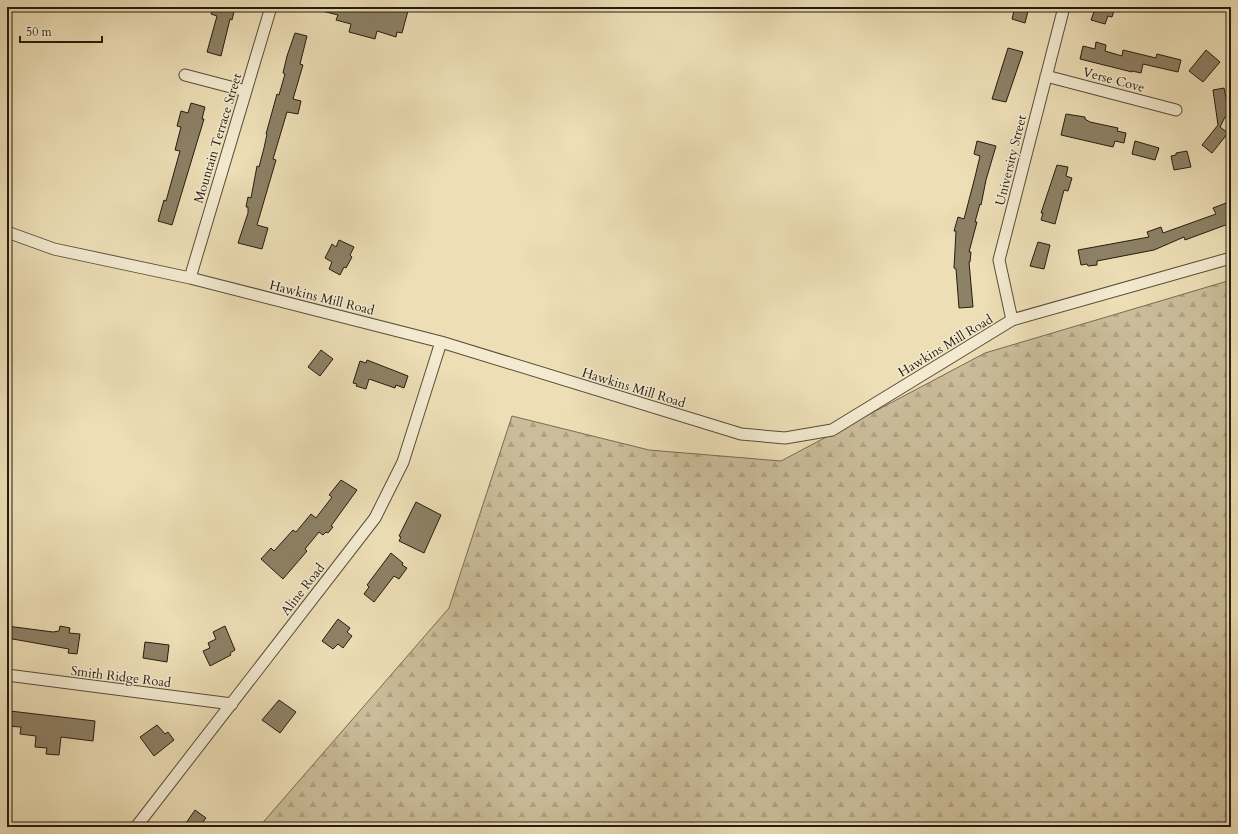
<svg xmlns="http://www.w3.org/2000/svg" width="1238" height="834" viewBox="0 0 1238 834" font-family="Cardo,serif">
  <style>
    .forest { fill: url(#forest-firs); stroke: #786c54 }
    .building { fill: #8d8166; stroke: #261c0f }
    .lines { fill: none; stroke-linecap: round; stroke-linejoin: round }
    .minor-casing { stroke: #584c39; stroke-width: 13 }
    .minor { stroke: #f3ead0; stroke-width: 11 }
    .labels { text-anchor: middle; stroke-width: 3; stroke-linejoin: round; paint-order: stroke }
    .street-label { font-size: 13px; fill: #261c0f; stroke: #f3ead0 }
  </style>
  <defs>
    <pattern id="forest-firs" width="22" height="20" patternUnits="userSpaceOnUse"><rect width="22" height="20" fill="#cbbd9a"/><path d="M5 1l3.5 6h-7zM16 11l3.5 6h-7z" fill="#aea284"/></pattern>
  </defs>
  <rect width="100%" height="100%" fill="#eddeb6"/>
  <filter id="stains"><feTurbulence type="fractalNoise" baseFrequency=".005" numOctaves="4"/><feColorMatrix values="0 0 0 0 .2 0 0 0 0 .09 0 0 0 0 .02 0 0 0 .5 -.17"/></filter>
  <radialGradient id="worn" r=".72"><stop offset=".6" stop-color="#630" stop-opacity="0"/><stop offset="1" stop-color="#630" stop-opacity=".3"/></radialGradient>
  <path class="forest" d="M1231 280V827H259L449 608 512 416 649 450 781 461 985 353Z"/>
  <path class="building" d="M213 7H235L232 20 230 19 221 56 207 52 217 16 211 14Z
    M318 7H409L402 33 397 32 396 37 377 31 375 39 349 32 351 24 336 20 338 15 318 10Z
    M1015 7H1029L1025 23 1012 19Z
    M1086 7H1115L1112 17 1108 16 1105 24 1091 20 1094 12 1086 10Z
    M295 33 307 36 300 64 303 65 293 99 301 101 298 114 287 112 273 159 276 160 257 225 268 228 262 249 238 243 248 213V207H246L248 197 251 198 257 166 259 167 264 148 267 134H266L277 94 279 95 285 74 283 73 287 56Z
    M1096 42 1106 45 1105 51 1122 56 1123 50 1156 58 1157 54 1181 60 1178 72 1143 64 1141 73 1132 71V72L1080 59 1083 46 1095 49Z
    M1008 48 1023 52 1006 102 992 99Z
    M1206 50 1220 62 1203 82 1189 71Z
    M1224 88 1227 103 1231 102V116L1225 117 1220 127 1228 133 1212 153 1202 145 1218 125 1213 90Z
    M191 103 205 107 202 119H204L172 225 158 221 164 200 166 201 180 151 175 150 181 127 177 126 181 111 188 113Z
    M1066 114 1085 117V119L1090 122 1118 128 1117 131 1126 133 1124 143 1115 141 1113 147 1061 135Z
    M977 141 996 146 986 180 981 205 980 204 975 222H977L969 252H971L970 262H969L973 307 959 308 956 269 954 268 956 231H954L958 217 964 219 975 177 980 156 974 154Z
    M1135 141 1159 148 1155 160 1132 154Z
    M1187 151 1191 167 1174 170 1171 156 1176 155V153Z
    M1057 165 1068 167 1066 176 1072 178 1068 191 1064 190 1055 224 1041 220 1043 213H1041Z
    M1226 203 1228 210 1231 209V223L1185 240 1184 237 1154 250 1097 261V265L1088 266 1087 264 1081 265 1078 250 1149 237 1147 232 1161 227 1163 233 1216 214 1213 208Z
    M339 240 354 247 350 255 352 257 346 268 344 267 340 275 329 269 332 262 325 258 332 244 336 247Z
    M1038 242 1050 245 1044 269 1030 266Z
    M321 350 333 359 320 376 308 367Z
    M367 360 408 376 404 388 396 385 395 388 369 379 366 389 356 386 357 384 353 383 360 361 366 363Z
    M341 480 357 490 331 526 333 527 328 533 326 532 323 535 319 532 305 549 307 551 283 579 261 559 271 548 274 551 293 530 296 532 311 514 316 518 332 497 329 495Z
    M416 502 441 515 424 553 399 541 401 537 399 536Z
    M391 553 403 563 402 565 407 568 399 579 394 576 374 602 364 594 369 587 367 585Z
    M338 619 350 628 347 632 352 636 343 648 338 644 333 649 322 641Z
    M7 626 53 632 59 631 60 626 70 628 69 633 80 634 77 654 68 653 69 649 7 638Z
    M225 626 235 650 230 653 231 655 210 666 203 651 210 648 208 643 216 639 213 632Z
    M145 642 169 645 167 662 143 658Z
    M279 700 296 712 280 733 262 720Z
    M10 711 95 721 93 741 61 737 59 755 46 754 47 748 35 747 36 736 20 734 21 727 8 726Z
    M157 725 165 734 168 732 174 740 154 756 140 737Z
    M195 810 206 818 199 827H191L186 823Z"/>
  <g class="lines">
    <g class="minor-casing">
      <path id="minor" d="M185 75 246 91
        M1046 76 1176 110
        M7 232 54 249 190 278 441 342 741 434 785 438 832 430 1012 320 1231 258
        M190 278 271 7
        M1012 320 999 260 1064 7
        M7 675 232 704
        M136 827 375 518 403 462 441 342"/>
    </g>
    <use href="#minor" class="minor"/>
  </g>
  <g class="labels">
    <g class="street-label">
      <text transform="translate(1114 79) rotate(15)" y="5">Verse Cove</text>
      <text transform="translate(217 138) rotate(-73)" y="5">Mountain Terrace Street</text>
      <text transform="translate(1010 160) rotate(-76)" y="5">University Street</text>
      <text transform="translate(322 297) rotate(14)" y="5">Hawkins Mill Road</text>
      <text transform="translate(945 345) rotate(-31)" y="5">Hawkins Mill Road</text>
      <text transform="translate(634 387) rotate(17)" y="5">Hawkins Mill Road</text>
      <text transform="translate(302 589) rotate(-52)" y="5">Aline Road</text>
      <text transform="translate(121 676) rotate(7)" y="5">Smith Ridge Road</text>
    </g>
  </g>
  <rect width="1238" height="834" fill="none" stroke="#eddeb6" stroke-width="24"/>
  <rect x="8" y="8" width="1222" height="818" fill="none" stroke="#261c0f" stroke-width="2"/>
  <rect x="12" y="12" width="1214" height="810" fill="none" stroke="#261c0f"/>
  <path d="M20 36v6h82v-6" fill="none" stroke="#261c0f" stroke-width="2"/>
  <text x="26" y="36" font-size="12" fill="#261c0f" stroke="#f3ead0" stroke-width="3" paint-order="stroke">50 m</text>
  <rect width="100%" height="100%" filter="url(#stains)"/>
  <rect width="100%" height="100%" fill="url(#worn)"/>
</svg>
